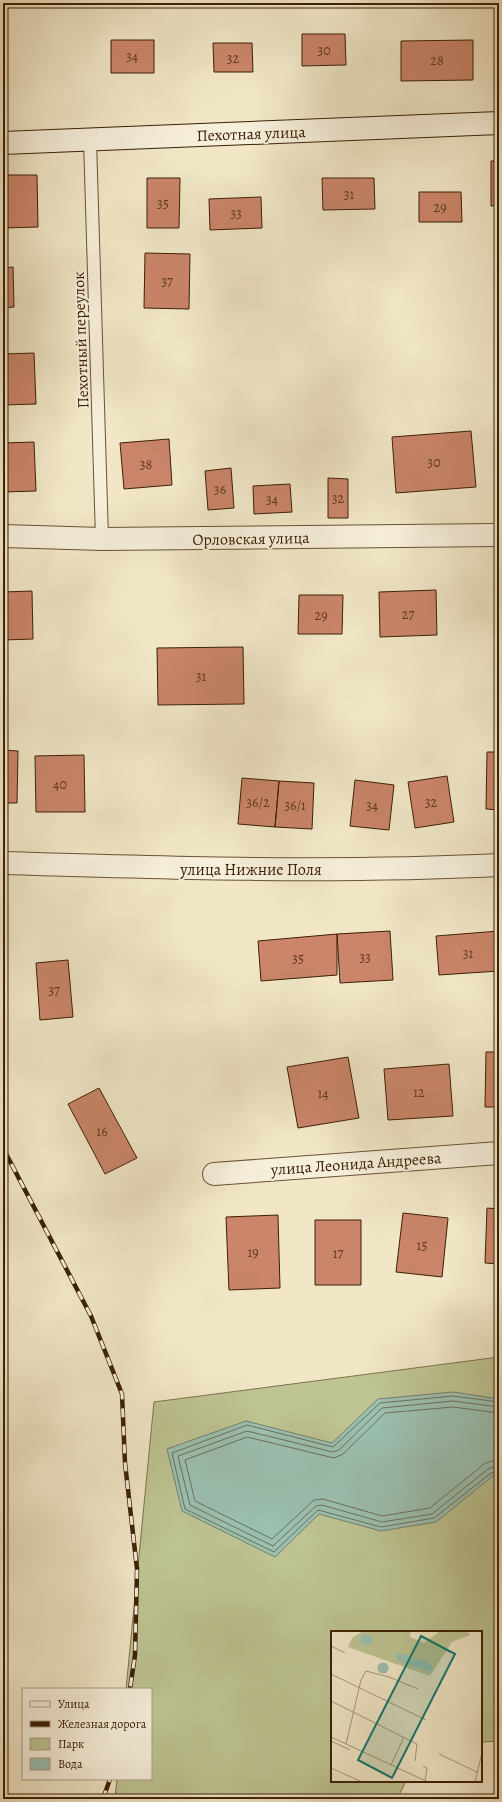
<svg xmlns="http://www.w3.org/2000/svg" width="502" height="1802" viewBox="0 0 502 1802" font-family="Alegreya,serif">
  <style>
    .green { fill: #bec493; stroke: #7d724c }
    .water { fill: #9bc0b1; stroke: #75806c }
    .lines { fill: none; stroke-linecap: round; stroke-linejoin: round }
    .shore { stroke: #6c705a; stroke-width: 1 }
    .building { fill: #ca856a; stroke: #3c2004 }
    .lane-casing { stroke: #695235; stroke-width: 14 }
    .street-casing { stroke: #695235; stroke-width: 24 }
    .secondary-casing { stroke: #3c2004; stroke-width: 24 }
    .lane { stroke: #f6efdb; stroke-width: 12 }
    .street { stroke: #f6efdb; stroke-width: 22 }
    .secondary { stroke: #f6efdb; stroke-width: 22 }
    .rail-casing { stroke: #3c2004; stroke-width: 4.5 }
    .rail { stroke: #f6efdb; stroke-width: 3; stroke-dasharray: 9; stroke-linecap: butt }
    .labels { text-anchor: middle; stroke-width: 4; stroke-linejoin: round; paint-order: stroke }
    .number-label { font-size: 14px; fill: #60391e }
    .street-label { font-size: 16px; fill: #3c2004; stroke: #f6efdb }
    .inset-road { fill: none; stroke: #a99779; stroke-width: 1 }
    .view { fill: #0f766e; fill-opacity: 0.15; stroke: #0f766e; stroke-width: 2 }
    .inset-edge { fill: none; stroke: #3c2004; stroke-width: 2 }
  </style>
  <rect width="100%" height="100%" fill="#f1e7c7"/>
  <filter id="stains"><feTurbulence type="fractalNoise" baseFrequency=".005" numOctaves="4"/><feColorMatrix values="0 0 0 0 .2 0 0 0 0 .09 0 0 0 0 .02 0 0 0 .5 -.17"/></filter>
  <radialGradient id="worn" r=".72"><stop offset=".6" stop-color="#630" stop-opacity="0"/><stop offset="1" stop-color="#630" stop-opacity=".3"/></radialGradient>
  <path class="green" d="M499 1357V1741L481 1742V1632H332V1781H406L397 1799H115L117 1779H151V1689H126L154 1402Z"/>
  <path class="water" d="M453 1392 499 1399V1479L493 1476 436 1522 381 1531 319 1514 275 1557 182 1511 167 1449 246 1421 332 1443 378 1399Z"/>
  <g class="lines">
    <path class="shore" d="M499 1402 453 1396 380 1403 333 1447 247 1425 172 1453 185 1509 274 1552 318 1510 381 1527 434 1518 491 1473 494 1472 499 1475
      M499 1407 453 1401 382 1408 339 1450 333 1452 247 1431 178 1456 190 1505 273 1546 316 1506 322 1505 382 1522 432 1514 488 1469 493 1467 499 1469
      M499 1413 453 1407 385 1413 343 1454 334 1458 247 1437 185 1460 195 1501 272 1539 314 1500 323 1499 382 1516 430 1508 484 1464 491 1461 499 1462"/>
  </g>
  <path class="building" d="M302 34H345L346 65 302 66Z
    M111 40H154V73H111Z
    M473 40V80L401 81V41Z
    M213 43H252L253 72H214Z
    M491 161H499V205L491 206Z
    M3 175H37L38 227 3 228Z
    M147 178H180L179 228H147Z
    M322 178H374L375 209 323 210Z
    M419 192H461L462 222H419Z
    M261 197 262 228 210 230 209 199Z
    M145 253 190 254 189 309 144 308Z
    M13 267 14 307 3 308V268Z
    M34 353 36 404 3 405V354Z
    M471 431 476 487 396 493 392 437Z
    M169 439 172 485 124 489 120 443Z
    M34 442 36 491 3 492V443Z
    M231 468 234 508 208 510 205 471Z
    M328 478 348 479V518H328Z
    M290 484 292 512 254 514 253 486Z
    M436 590 437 635 380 637 379 592Z
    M32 591 33 639 3 640V592Z
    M299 595H343L342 634H298Z
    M243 647 244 704 158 705 157 648Z
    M3 750 18 751 17 803H3Z
    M487 752H499V810L486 809Z
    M84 755 85 812H36L35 756Z
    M447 776 454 822 415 828 408 782Z
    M242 778 279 781 275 827 238 824Z
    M355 780 394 785 389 830 350 826Z
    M279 781 314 783 312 829 275 827Z
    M390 931 393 980 340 983 337 934Z
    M499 931V971L439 975 436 936Z
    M337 934V975L261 981 258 941Z
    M68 960 73 1017 40 1020 36 963Z
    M486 1052H499V1107H485Z
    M348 1057 359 1118 298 1128 287 1067Z
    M449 1064 453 1116 388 1120 384 1069Z
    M99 1088 137 1158 105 1174 68 1104Z
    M487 1208 499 1209V1264L485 1263Z
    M403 1213 448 1218 442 1277 396 1272Z
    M278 1215 280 1288 229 1290 226 1217Z
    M315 1220H361V1285H315Z"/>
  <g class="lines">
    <g class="lane-casing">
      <path id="lane" d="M90 140 102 539"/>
    </g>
    <g class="street-casing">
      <path id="street" d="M3 536 102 539 499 535
        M3 863C168 868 334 873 499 865
        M214 1174 499 1153"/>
    </g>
    <g class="secondary-casing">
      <path id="secondary" d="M3 143 499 123"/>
    </g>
    <use href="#lane" class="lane"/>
    <use href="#street" class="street"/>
    <use href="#secondary" class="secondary"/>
    <g class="rail-casing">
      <path id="rail" d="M3 1148 91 1316 122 1394 125 1463 137 1569 135 1655 130 1689
        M3 1576 5 1575
        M103 1799 110 1779"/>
    </g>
    <use href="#rail" class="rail"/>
  </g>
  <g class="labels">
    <g class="number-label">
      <text x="324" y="55">30</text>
      <text x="132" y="61">34</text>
      <text x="233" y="63">32</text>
      <text x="437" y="65">28</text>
      <text x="349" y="199">31</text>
      <text x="163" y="208">35</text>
      <text x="440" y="212">29</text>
      <text x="236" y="218">33</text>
      <text x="167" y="286">37</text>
      <text x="434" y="467">30</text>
      <text x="146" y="469">38</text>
      <text x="220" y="494">36</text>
      <text x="338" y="503">32</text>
      <text x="272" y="504">34</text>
      <text x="408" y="619">27</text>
      <text x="321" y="620">29</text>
      <text x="201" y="681">31</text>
      <text x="60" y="789">40</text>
      <text x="258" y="807">36/2</text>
      <text x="431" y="807">32</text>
      <text x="295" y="810">36/1</text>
      <text x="372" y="810">34</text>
      <text x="468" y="958">31</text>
      <text x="365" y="962">33</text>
      <text x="298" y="963">35</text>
      <text x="54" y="995">37</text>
      <text x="419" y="1097">12</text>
      <text x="323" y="1098">14</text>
      <text x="102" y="1136">16</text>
      <text x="422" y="1250">15</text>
      <text x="253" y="1257">19</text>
      <text x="338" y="1258">17</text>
    </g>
    <g class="street-label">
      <text transform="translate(251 133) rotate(-2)" y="6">Пехотная улица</text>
      <text transform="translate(80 340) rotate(-92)" y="6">Пехотный переулок</text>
      <text transform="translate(251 538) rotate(-1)" y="6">Орловская улица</text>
      <text x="251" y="875">улица Нижние Поля</text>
      <text transform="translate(356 1163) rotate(-4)" y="6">улица Леонида Андреева</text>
    </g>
  </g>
  <g transform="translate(331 1631)">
    <rect width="151" height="151" fill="#f1e7c7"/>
    <path d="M32 0H80L79 6 93 12 109 0H136L139 4 121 11 99 45 17 16 21 7Z" fill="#bec493"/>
    <path d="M29 9a6 6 0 1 1 12 0a6 6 0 1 1-12 0ZM64 23H76L79 28 97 30 101 36 100 41 67 30ZM46.5 37a5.5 5.5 0 1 1 11 0a5.5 5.5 0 1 1-11 0Z" fill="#9bc0b1"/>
    <path class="inset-road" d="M0 15 14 22M0 43 95 89M0 70 86 113 84 130M0 106 97 151M0 110 19 119M15 113 30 49 35 40 58 46 87 58M108 123 146 141M60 134 73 106M92 135 96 137 94 150M0 137 31 151M144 151 151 122"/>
    <path class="view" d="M90 5 124 23 61 147 27 129Z"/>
    <rect width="151" height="151" class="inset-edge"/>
  </g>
  <rect width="502" height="1802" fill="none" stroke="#f1e7c7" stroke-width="16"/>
  <rect x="4" y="4" width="494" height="1794" fill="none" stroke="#3c2004" stroke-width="2"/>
  <rect x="8" y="8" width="486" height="1786" fill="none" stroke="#3c2004"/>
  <rect x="22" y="1688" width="130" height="92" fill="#f6efdb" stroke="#ac9c85"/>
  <rect x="30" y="1701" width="20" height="6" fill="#f6efdb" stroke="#ac9c85"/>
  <text x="58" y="1708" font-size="12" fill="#3c2004">Улица</text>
  <rect x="30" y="1721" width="20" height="6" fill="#3c2004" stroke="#ac9c85"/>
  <text x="58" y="1728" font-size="12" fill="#3c2004">Железная дорога</text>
  <rect x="30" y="1738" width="20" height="12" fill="#bec493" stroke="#ac9c85"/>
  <text x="58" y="1748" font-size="12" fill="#3c2004">Парк</text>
  <rect x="30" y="1758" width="20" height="12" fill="#9bc0b1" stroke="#ac9c85"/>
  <text x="58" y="1768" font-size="12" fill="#3c2004">Вода</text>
  <rect width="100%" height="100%" filter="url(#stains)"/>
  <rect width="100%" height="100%" fill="url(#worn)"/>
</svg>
